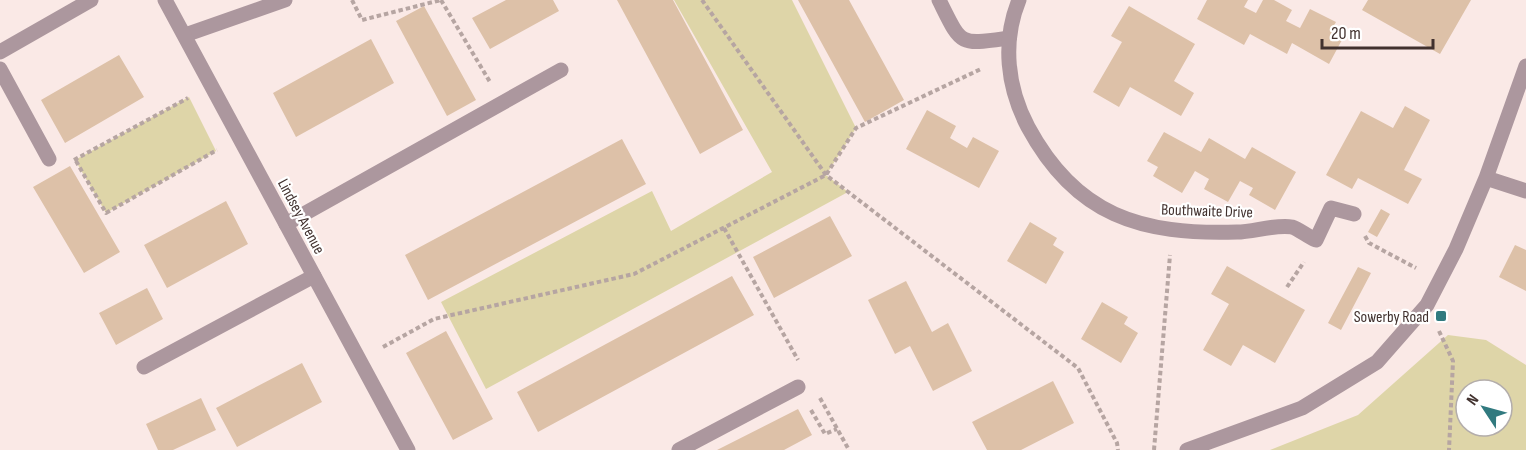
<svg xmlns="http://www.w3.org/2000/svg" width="1526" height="450" viewBox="0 0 1526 450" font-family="'Sofia Sans Condensed',sans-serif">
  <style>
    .green { fill: #ded5a8; fill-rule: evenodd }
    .building { fill: #ddc1a8 }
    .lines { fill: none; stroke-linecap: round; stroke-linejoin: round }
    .path { stroke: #b6a5a2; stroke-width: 4; stroke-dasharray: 4.5 3; stroke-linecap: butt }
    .lane { stroke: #ac979e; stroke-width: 15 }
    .street { stroke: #ac979e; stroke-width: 15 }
    .poi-dot { fill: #317a7f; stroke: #fff; stroke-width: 2 }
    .labels { text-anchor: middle; stroke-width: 4.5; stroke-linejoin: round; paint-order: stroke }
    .street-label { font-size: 16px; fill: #41312e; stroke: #fff }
    .poi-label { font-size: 16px; fill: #41312e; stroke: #fff; text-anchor: end }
  </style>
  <rect width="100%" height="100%" fill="#fae9e6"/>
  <path class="green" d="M674 0H792L856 128 826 175 848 192 486 389 441 302 652 191 671 231 772 172Z
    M189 97 216 151 106 213 75 160Z
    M1448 335 1486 340 1526 365V450H1270L1358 415ZM1466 390H1502V426H1466Z"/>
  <path class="building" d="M506 0H553L559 11 490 49 472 18Z
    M617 0H673L743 130 700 154Z
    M798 0H849L904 100 865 122Z
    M1207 0H1248L1244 7 1256 13 1263 0H1274L1292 10 1286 21 1300 28 1310 9 1336 22 1331 31 1343 38 1329 64 1292 43 1287 54 1250 34 1244 45 1197 19Z
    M1368 0H1471L1440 54 1362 10Z
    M424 6 476 100 447 116 396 21Z
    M1129 6 1195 44 1174 81 1194 93 1181 116 1130 87 1119 107 1093 92 1122 42 1111 36Z
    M371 39 394 83 296 137 273 93Z
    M119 55 144 97 65 143 41 100Z
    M1405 106 1430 120 1404 170 1422 179 1408 204 1358 178 1352 189 1326 175 1361 111 1393 128Z
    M927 110 956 126 950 138 967 148 973 137 999 151 979 188 906 149Z
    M1164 132 1201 152 1209 138 1245 159 1252 147 1296 172 1275 210 1249 195 1253 188 1240 181 1228 202 1204 189 1209 179 1195 171 1182 193 1153 176 1158 167 1147 161Z
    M622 139 646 184 428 300 405 255Z
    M70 166 120 252 84 273 33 187Z
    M226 201 248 244 167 288 144 245Z
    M1381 209 1390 214 1377 237 1368 232Z
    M830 216 852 256 774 298 753 257Z
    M1030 222 1057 238 1053 245 1064 252 1046 284 1007 261Z
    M1515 245 1526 250V291L1499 277Z
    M1227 266 1305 310 1275 363 1243 345 1231 366 1203 350 1229 304 1211 294Z
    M1358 267 1371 273 1341 330 1328 323Z
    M732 276 754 315 538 432 517 392Z
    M906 281 932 332 948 323 972 371 933 391 910 346 895 354 868 300Z
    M147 288 163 319 116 345 99 313Z
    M1102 302 1128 317 1124 324 1138 333 1121 363 1081 339Z
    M446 331 493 419 453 440 406 353Z
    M302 363 322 402 237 447 216 408Z
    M1053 381 1074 423 1021 450H987L972 422Z
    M201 398 216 430 173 450H158L146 424Z
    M798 409 812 435 784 450H717Z"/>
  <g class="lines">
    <path class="path" d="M352 0 362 20 441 0
      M441 0 490 82
      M702 0 826 175 1078 368 1117 443 1118 450
      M74 160 188 98
      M76 161 106 213 217 150
      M724 228 798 360
      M1365 236 1369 243 1416 268
      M1287 287 1304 262
      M1439 331 1453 361 1449 450
      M383 347 434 319 634 274 826 175 856 128 981 69
      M820 398 849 450
      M811 410 825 434 837 429
      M1154 450 1170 255"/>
    <path class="lane" d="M939 0C962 46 958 45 1009 38
      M185 35 285 0
      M0 52 91 0
      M0 69 49 159
      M286 224 561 70
      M144 367 314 276
      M679 450 798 387"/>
    <path class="street" d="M165 0 408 450
      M1019 0C1002 42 1007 87 1028 127 1076 216 1141 235 1237 232 1253 232 1276 224 1292 227 1299 229 1308 237 1316 240L1331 208 1354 214
      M1486 178 1526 191
      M1187 450 1302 408 1377 362 1427 305 1456 249 1486 178 1526 66"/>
  </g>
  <rect class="poi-dot" x="1435" y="310" width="12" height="12" rx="3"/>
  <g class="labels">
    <g class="street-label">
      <text transform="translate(1207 210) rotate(2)" y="6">Bouthwaite Drive</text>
      <text transform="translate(302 216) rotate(62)" y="6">Lindsey Avenue</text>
    </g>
    <g class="poi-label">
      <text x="1429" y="322">Sowerby Road</text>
    </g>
  </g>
  <g transform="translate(1484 408) rotate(306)"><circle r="28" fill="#ffffff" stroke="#b3adab" stroke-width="1.5"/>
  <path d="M0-4.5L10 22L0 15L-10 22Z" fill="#317a7f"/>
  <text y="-9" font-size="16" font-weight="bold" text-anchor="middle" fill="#41312e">N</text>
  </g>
  <path d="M1322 39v9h111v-9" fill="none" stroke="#41312e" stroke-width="3"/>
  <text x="1331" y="39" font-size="18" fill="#41312e" stroke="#ffffff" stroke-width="4.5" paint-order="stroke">20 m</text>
</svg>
